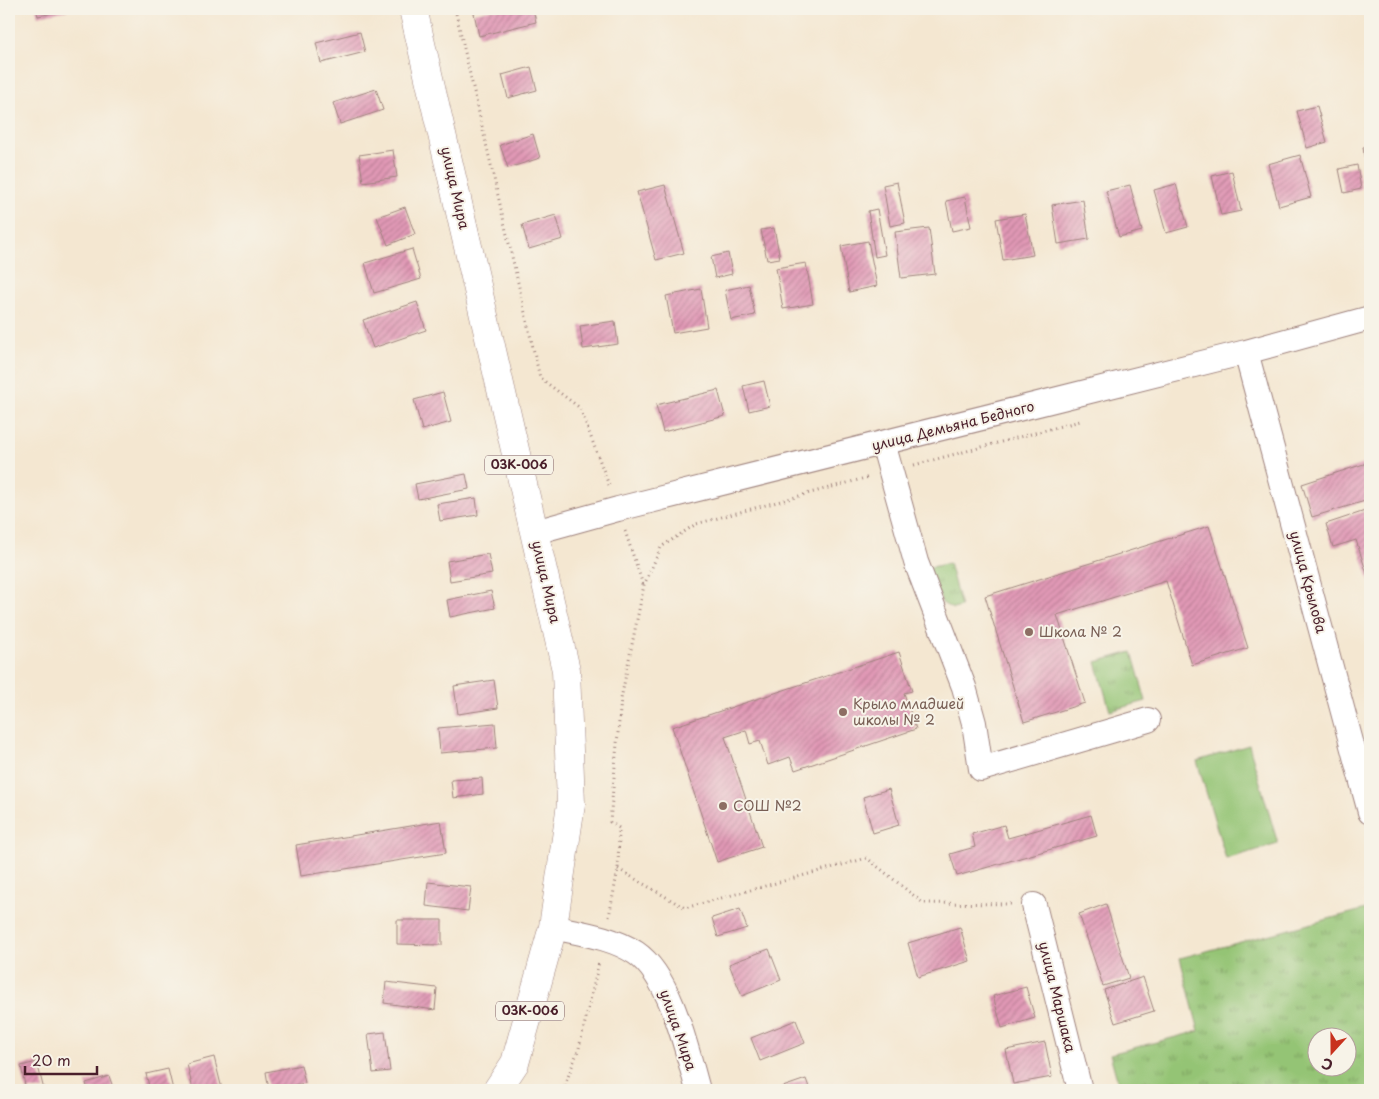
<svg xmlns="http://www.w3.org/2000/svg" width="1379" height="1099" viewBox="0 0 1379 1099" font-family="'Playpen Sans',sans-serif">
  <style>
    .grass { fill: url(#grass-tufts); stroke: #6f7250; fill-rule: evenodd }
    .garden { fill: #94c474; stroke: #6f7250 }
    .building { fill: url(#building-hatch) }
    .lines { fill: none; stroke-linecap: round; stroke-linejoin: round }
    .minor-casing { stroke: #9f837e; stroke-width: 26 }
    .major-casing { stroke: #9f837e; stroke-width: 29 }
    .path { stroke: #9f837e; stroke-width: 3; stroke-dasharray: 1 4; stroke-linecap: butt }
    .minor { stroke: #fff; stroke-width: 24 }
    .major { stroke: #fff; stroke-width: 28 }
    .education-dot { fill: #8d6e63; stroke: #f7f3e8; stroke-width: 2 }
    .labels { text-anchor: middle; stroke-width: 4; stroke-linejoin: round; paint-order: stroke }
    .shield { fill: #f7f3e8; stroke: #7e5f64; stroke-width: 1 }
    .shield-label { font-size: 12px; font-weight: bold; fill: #4a1f2b }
    .street-label { font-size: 14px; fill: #4a1f2b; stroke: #f7f3e8 }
    .education-label { font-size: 14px; fill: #785e54; stroke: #f7f3e8; text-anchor: start }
  </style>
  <defs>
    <pattern id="grass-tufts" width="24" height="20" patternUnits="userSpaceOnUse" patternTransform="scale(1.25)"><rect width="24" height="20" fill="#94c474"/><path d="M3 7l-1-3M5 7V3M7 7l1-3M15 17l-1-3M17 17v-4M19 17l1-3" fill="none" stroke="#7b9f5f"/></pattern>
    <pattern id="building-hatch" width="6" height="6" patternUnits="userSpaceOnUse" patternTransform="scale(1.25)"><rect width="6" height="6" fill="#e199b6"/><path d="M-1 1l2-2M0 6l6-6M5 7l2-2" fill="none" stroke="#b87c94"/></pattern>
  </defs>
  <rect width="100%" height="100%" fill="#f7f3e8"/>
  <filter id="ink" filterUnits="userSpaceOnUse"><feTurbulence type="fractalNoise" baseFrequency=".02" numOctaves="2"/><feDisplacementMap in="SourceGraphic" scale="10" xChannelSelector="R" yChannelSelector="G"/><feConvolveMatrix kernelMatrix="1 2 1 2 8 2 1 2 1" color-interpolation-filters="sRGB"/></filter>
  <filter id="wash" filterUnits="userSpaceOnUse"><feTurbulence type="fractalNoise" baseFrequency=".0096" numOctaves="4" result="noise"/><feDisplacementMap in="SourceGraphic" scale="20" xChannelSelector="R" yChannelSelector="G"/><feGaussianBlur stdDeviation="1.12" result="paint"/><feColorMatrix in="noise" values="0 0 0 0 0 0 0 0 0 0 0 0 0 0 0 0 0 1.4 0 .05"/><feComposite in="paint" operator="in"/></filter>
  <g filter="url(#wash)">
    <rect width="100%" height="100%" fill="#f4e7d1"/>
    <path class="grass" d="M949 563 961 607 953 609 942 603 928 568Z
      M1132 652 1146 701 1110 711 1096 662Z
      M1370 908V1090H1120L1110 1054 1199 1031 1180 958ZM1316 1036H1346V1066H1316Z"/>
    <path class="garden" d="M1249 745 1278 844 1226 859 1197 761Z"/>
    <g id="blocks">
      <path class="building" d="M36 9H68V10L38 16Z
        M493 9H533L536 22 479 36 474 13Z
        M360 32 365 52 321 63 316 43Z
        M531 67 537 90 508 98 502 75Z
        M376 89 383 110 340 124 333 103Z
        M1317 106 1327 142 1307 148 1297 111Z
        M533 134 540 158 508 168 500 145Z
        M1370 146V190H1369L1363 147Z
        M393 150 397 177 363 182 359 155Z
        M1300 155 1311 197 1279 206 1268 164Z
        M1357 165 1361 189 1344 193 1339 169Z
        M1232 171 1241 211 1221 215 1212 176Z
        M897 182 905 223 890 226 883 185Z
        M1176 184 1188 227 1166 233 1154 190Z
        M665 185 684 253 656 260 637 192Z
        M1130 185 1142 231 1119 237 1106 191Z
        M965 197 971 227 952 231 946 201Z
        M1083 200 1089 239 1058 244 1052 205Z
        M405 207 415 234 388 245 377 217Z
        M877 209 885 255 875 257 868 211Z
        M1025 214 1033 255 1003 260 996 219Z
        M556 215 563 239 529 249 522 225Z
        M774 228 780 258 767 260 761 230Z
        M929 228 935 274 901 278 895 232Z
        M868 241 877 286 849 292 841 246Z
        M412 249 421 279 374 293 365 263Z
        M728 253 732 274 715 278 711 257Z
        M806 263 813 304 783 309 776 268Z
        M749 285 755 315 731 320 725 290Z
        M701 289 707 327 673 333 666 296Z
        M417 302 426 330 373 348 363 320Z
        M615 321 618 344 583 349 580 326Z
        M764 381 770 406 749 411 743 386Z
        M718 390 725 416 663 432 656 405Z
        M443 392 451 422 422 430 414 400Z
        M1370 462V583L1356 540 1333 547 1326 524 1368 510 1365 501 1312 517 1302 484Z
        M466 474 469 489 418 499 415 484Z
        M476 498 478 515 440 521 437 504Z
        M1209 526 1248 648 1192 665 1166 581 1057 615 1085 703 1024 722 985 596Z
        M488 554 492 574 450 581 447 561Z
        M491 591 495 608 450 617 447 600Z
        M899 652 912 691 904 693 916 729 795 770 790 757 768 765 760 741 750 744 746 730 725 737 762 847 717 862 672 727Z
        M494 680 498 708 458 714 454 686Z
        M495 723 497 748 440 753 438 728Z
        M482 778 483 794 453 798 451 780Z
        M889 789 899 825 873 833 863 797Z
        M1091 815 1097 836 957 876 950 854 975 847 972 834 1004 825 1008 838Z
        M441 821 446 853 301 876 296 845Z
        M428 882 471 887 468 911 426 906Z
        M1106 904 1129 978 1103 986 1079 914Z
        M740 909 747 928 718 937 712 918Z
        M397 920H442V945L397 944Z
        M960 927 970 961 918 977 908 943Z
        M769 949 781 980 742 996 729 964Z
        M1143 977 1154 1011 1115 1023 1104 990Z
        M386 982 437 988 435 1010 384 1003Z
        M1026 987 1035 1018 1002 1028 993 996Z
        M796 1020 805 1043 760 1061 751 1038Z
        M385 1032 390 1071 373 1073 368 1034Z
        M1045 1042 1052 1077 1013 1084 1006 1050Z
        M214 1057 222 1089 193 1090 187 1064Z
        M37 1062 44 1090H26L21 1066Z
        M301 1065 305 1083 269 1090 266 1072Z
        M168 1069 173 1090H150L146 1074Z
        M109 1076 114 1090H88L86 1083Z
        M806 1079 810 1090H774Z"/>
    </g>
  </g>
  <g filter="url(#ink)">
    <use href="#blocks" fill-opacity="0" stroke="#9f837e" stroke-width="1"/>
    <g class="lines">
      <g class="minor-casing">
        <path id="minor" d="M1246 352 1370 812
          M883 443 916 562 964 687 974 723 981 769 1148 720
          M535 532 618 509 1246 352 1370 318
          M1034 905 1080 1090
          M553 927C580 933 612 937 636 953 671 977 687 1051 698 1090"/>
      </g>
      <g class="major-casing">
        <path id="major" d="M413 9 566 670 571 804 553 927 515 1063 497 1090"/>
      </g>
      <path class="path" d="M455 9 540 378 580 408 610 488
        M914 465 1080 421
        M625 531 643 585
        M618 869 685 908 867 858 923 903 1011 904
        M609 917 618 869 619 828 610 822 621 699 644 585 661 547 696 524 869 477
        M563 1090 579 1048 599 962"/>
      <use href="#minor" class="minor"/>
      <use href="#major" class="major"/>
    </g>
  </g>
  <g class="education-dot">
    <circle cx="1029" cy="632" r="5"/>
    <circle cx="843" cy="712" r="5"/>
    <circle cx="723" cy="806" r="5"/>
  </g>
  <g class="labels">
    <g class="shield">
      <rect x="485" y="455.5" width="68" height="19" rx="4"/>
      <rect x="496" y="1001.5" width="68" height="19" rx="4"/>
    </g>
    <g class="shield-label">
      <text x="519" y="469">03К-006</text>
      <text x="530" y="1015">03К-006</text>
    </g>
    <g class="street-label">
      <text transform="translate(455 188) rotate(77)" y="5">улица Мира</text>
      <text transform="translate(953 426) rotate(-14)" y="5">улица Демьяна Бедного</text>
      <text transform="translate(546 582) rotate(77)" y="5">улица Мира</text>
      <text transform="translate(1308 582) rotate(75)" y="5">улица Крылова</text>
      <text transform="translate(1057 997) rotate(76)" y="5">улица Маршака</text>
      <text transform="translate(678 1030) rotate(71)" y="5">улица Мира</text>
    </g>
    <g class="education-label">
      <text x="1039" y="637">Школа № 2</text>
      <text x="853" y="709">Крыло младшей<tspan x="853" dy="16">школы № 2</tspan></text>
      <text x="733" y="811">СОШ №2</text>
    </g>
  </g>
  <rect width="1379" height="1099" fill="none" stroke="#f7f3e8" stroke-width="30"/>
  <g transform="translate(1332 1052) rotate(201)"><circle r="24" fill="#f7f3e8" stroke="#b29e9c"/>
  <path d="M0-4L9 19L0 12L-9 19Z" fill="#c8321e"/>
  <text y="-8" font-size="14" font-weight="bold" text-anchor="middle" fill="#4a1f2b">С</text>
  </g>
  <path d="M25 1066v8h72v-8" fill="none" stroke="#4a1f2b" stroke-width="2.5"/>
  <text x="32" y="1066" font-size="15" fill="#4a1f2b" stroke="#f7f3e8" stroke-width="4" paint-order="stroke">20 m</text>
</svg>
